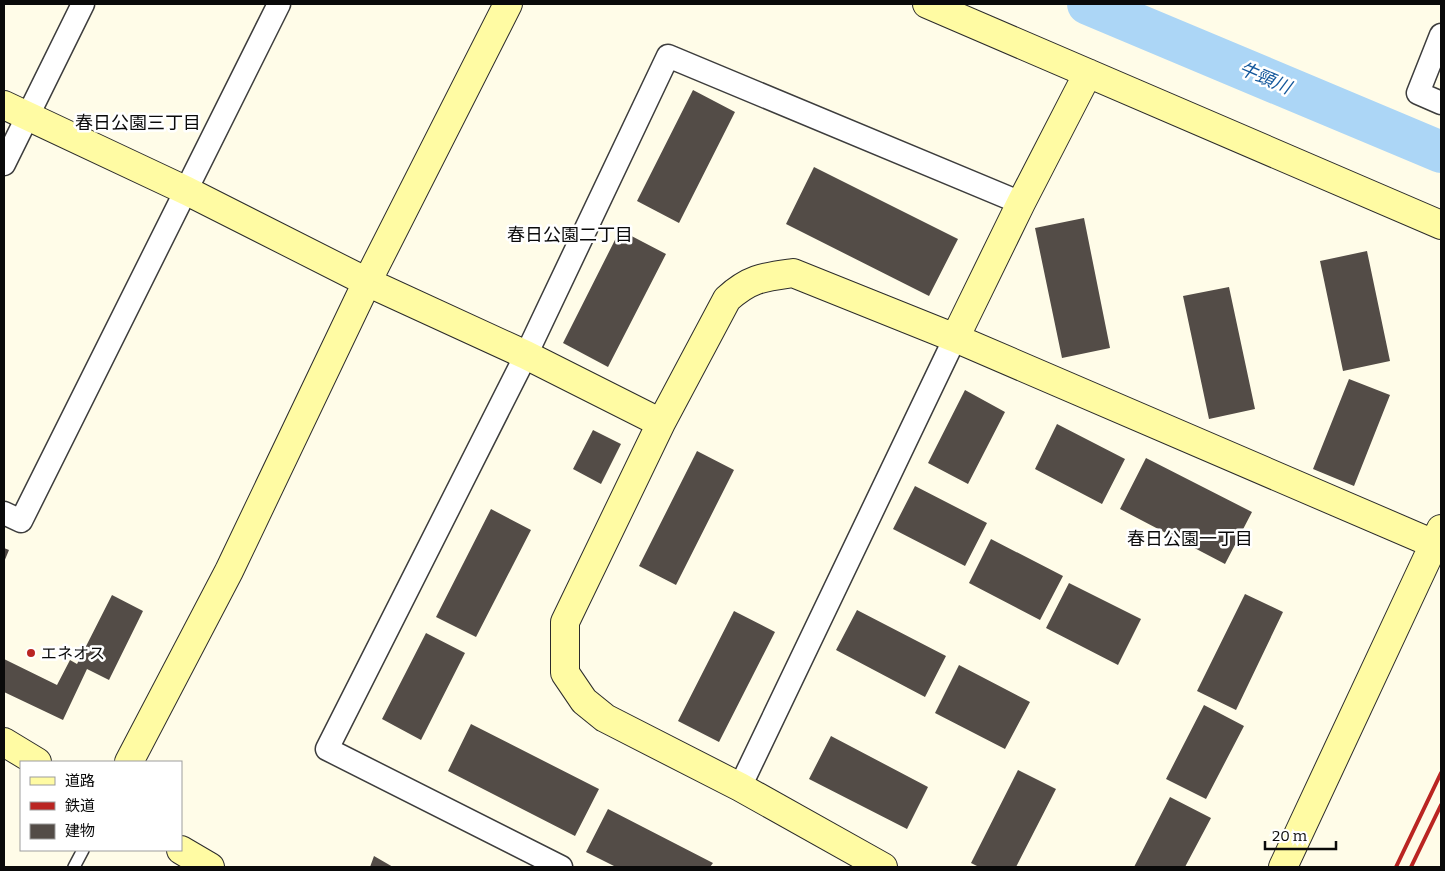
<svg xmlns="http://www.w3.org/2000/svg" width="1445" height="871" viewBox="0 0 1445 871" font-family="Bitter,'Noto Sans JP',serif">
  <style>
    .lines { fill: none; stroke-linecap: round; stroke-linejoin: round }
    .river { stroke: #acd6f6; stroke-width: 42 }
    .building { fill: #534c47 }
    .lane-casing { stroke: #3d3d3d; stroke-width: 14 }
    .street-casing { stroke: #3d3d3d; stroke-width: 25 }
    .secondary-casing { stroke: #2c2c2c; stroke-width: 30 }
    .lane { stroke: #fff; stroke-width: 11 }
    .street { stroke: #fff; stroke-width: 22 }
    .secondary { stroke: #fffba3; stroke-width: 28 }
    .rail { stroke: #ba2522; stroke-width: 4 }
    .poi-dot { fill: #ba2522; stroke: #fff; stroke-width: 2 }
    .labels { text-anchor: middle; stroke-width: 5; stroke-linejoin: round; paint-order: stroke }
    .poi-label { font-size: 16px; fill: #0a0a0a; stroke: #fff; text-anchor: start }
    .water-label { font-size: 18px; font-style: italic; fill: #14589c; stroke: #fff }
    .neighbourhood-label { font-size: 18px; fill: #0a0a0a; stroke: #fff }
  </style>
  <rect width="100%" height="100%" fill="#fffce8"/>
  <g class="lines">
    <path class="river" d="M1088 4 1441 152"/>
  </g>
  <path class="building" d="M693 90 735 112 679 223 637 201Z
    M814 167 958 239 929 296 786 224Z
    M1084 218 1110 348 1062 358 1035 228Z
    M620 230 666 254 608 367 563 343Z
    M1367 251 1390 361 1343 371 1320 261Z
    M1229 287 1255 409 1209 419 1183 296Z
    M1349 379 1390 395 1354 486 1313 469Z
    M965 390 1005 412 968 484 928 463Z
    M1057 424 1125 459 1102 504 1035 469Z
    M593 430 621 444 601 484 573 469Z
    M697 451 734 470 676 585 639 566Z
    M1146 458 1252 512 1225 564 1120 509Z
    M915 486 987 523 965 566 893 529Z
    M491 509 531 530 476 637 436 617Z
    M991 539 1063 576 1040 620 969 583Z
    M4 548 9 550 4 562Z
    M1069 583 1141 619 1118 665 1046 628Z
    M1245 594 1283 612 1236 710 1197 691Z
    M112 595 143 611 109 680 87 669 63 720 4 692V659L57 685 70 660 77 664Z
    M857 610 946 656 925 697 836 650Z
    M734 611 775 632 719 742 678 721Z
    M426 633 465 653 421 740 382 719Z
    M959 665 1030 702 1005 749 935 713Z
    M1204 705 1244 726 1206 799 1166 779Z
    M471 724 599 789 575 836 448 771Z
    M831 736 928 787 907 829 809 779Z
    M1018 770 1056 789 1016 867H979L971 863Z
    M1170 797 1211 818 1185 867H1134Z
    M608 809 713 863 710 867H616L586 852Z
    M374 856 393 867H370Z"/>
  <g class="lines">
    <g class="lane-casing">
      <path id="lane" d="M74 867 83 850"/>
    </g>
    <g class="street-casing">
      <path id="street" d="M1441 35 1418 93 1441 103
        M4 164 83 4
        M4 513 21 521 279 4
        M740 787 955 338
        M561 867 327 749 526 355 668 56 1021 203"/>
    </g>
    <g class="secondary-casing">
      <path id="secondary" d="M927 4 1441 225
        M4 105 187 191 367 282 526 355 661 423
        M955 338 1021 203 1088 73
        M4 742 37 762
        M129 762 229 571 367 282 508 4
        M181 850 210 867
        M883 867 740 787 605 718 584 701 565 673V622L661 423 727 299C750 278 764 277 793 273L955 338 1434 544
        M1283 867 1441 529"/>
    </g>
    <use href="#lane" class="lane"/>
    <use href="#street" class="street"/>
    <use href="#secondary" class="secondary"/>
    <path class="rail" d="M1396 867 1441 773
      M1411 867 1441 805"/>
  </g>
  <circle class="poi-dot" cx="31" cy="653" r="5"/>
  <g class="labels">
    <g class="poi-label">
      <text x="41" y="659">エネオス</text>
    </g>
    <g class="water-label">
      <text transform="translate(1265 78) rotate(23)" y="6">牛頸川</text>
    </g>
    <g class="neighbourhood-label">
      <text x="138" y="129">春日公園三丁目</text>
      <text x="570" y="241">春日公園二丁目</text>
      <text x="1190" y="545">春日公園一丁目</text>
    </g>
  </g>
  <rect width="1445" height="871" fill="none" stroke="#0a0a0a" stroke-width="10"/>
  <rect x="20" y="761" width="162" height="90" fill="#ffffff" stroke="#9d9d9d"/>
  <rect x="30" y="777" width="25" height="8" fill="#fffba3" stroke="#9d9d9d"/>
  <text x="65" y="786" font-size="15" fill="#0a0a0a">道路</text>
  <rect x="30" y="802" width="25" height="8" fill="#ba2522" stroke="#9d9d9d"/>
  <text x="65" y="811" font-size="15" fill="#0a0a0a">鉄道</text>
  <rect x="30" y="824" width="25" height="15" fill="#534c47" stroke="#9d9d9d"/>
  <text x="65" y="836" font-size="15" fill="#0a0a0a">建物</text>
  <path d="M1265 841v8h71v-8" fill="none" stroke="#0a0a0a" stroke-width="2.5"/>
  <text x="1272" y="841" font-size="15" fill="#0a0a0a" stroke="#ffffff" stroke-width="4" paint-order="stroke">20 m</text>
</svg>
